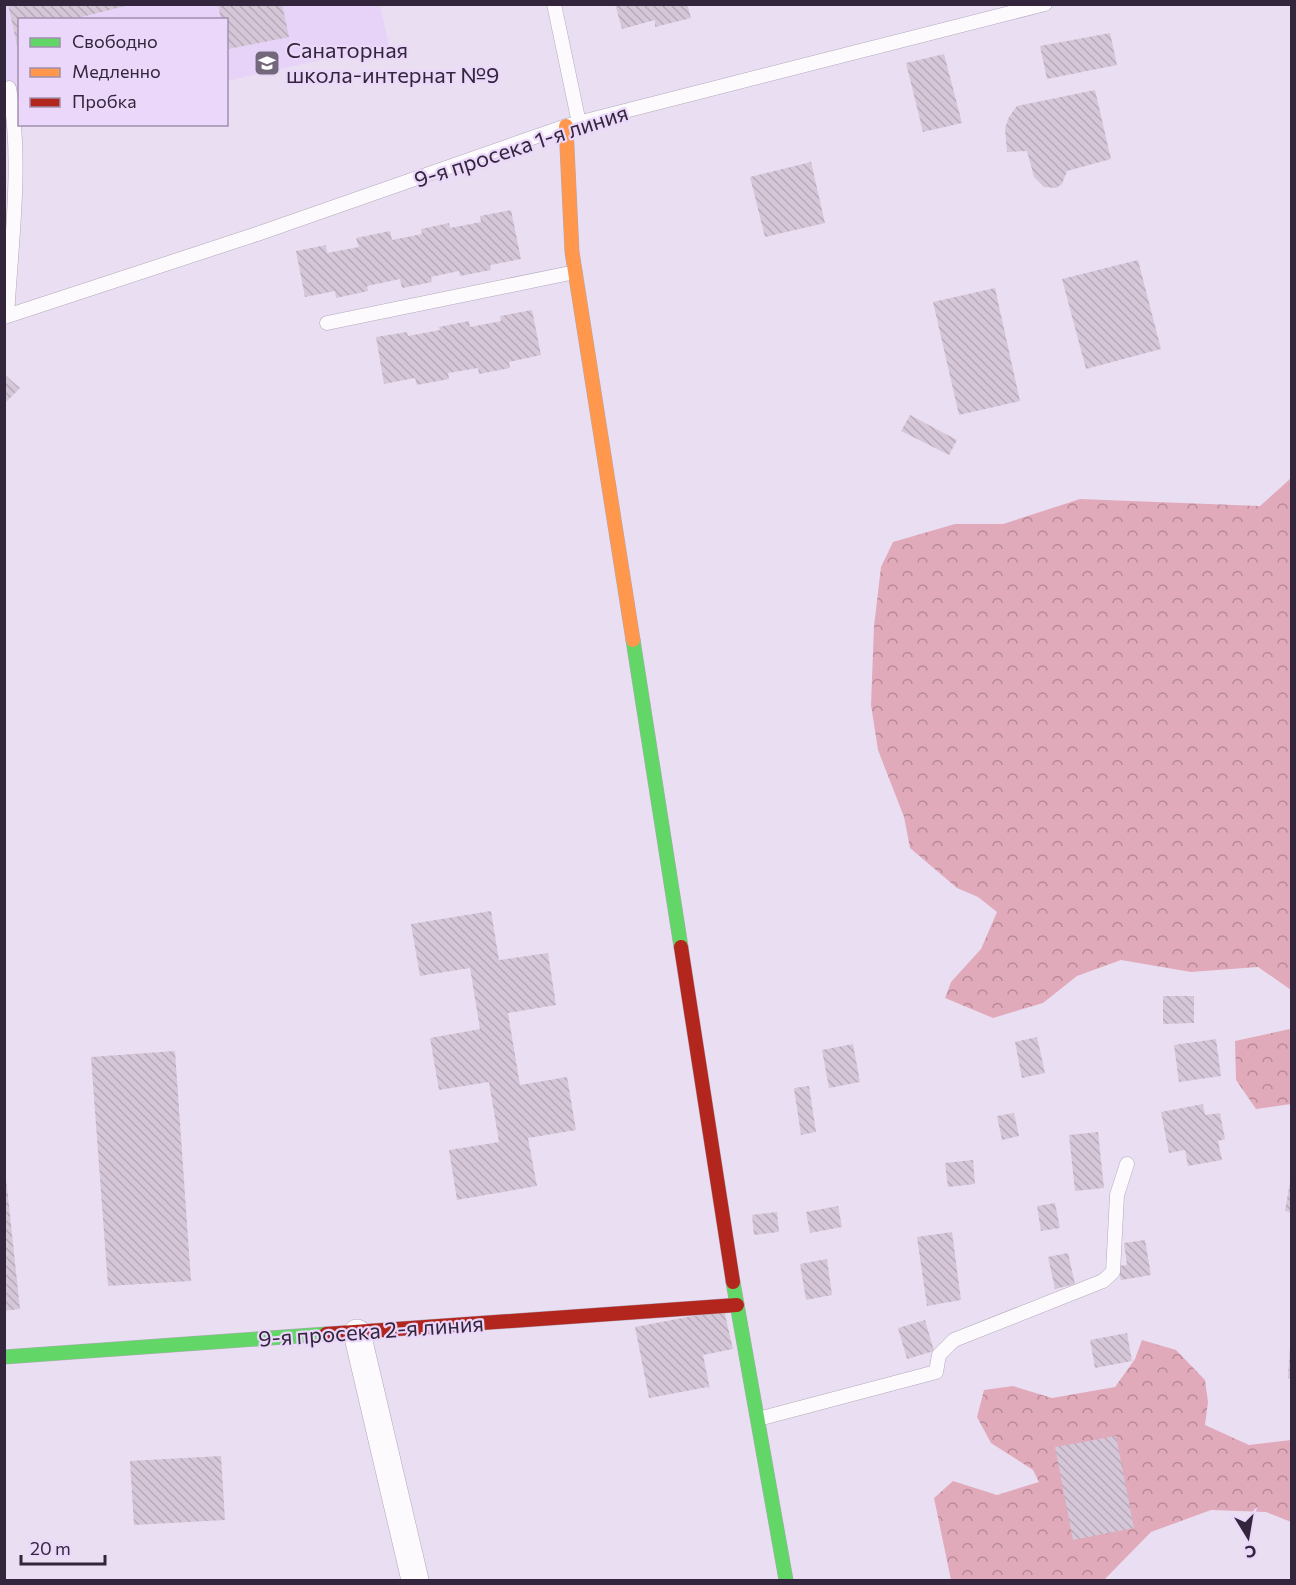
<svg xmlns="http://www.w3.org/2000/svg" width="1296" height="1585" viewBox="0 0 1296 1585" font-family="Commissioner,sans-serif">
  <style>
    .built { fill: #e8d3f8 }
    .forest { fill: url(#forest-crowns) }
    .building { fill: url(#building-back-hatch) }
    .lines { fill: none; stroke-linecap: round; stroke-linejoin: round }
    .lane-casing { stroke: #b2a8ba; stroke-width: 15 }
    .street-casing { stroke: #b2a8ba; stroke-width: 28 }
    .fast-casing { stroke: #b2a8ba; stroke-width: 15 }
    .slow-casing { stroke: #b2a8ba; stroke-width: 15 }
    .jam-casing { stroke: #b2a8ba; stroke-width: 15 }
    .lane { stroke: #fcfafd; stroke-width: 14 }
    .street { stroke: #fcfafd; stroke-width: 27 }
    .fast { stroke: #63d668; stroke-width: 14 }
    .slow { stroke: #ff974d; stroke-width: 14 }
    .jam { stroke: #b3261e; stroke-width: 14 }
    .labels { text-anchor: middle; stroke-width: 4.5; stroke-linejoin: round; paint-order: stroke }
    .poi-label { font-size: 22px; fill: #33263c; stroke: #ebd7fa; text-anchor: start }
    .street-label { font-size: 22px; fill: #33263c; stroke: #ebd7fa }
  </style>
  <defs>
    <pattern id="forest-crowns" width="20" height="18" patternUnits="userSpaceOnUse" patternTransform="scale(1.5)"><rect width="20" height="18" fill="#e1aaba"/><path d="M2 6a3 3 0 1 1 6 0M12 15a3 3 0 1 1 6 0" fill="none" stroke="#b78a98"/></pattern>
    <pattern id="building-back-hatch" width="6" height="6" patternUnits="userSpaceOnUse" patternTransform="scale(1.5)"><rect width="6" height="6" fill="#d5c6d8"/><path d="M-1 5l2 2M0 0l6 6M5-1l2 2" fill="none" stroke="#b7aaba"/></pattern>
  </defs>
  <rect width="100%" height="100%" fill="#eadff2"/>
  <path class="built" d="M4 5H380L389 45 227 81 226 20H20V124L34 125 5 131Z"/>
  <path class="forest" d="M1291 476V990L1258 967 1191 972 1121 960 1077 976 1043 1003 993 1018 945 998 951 982 981 949 997 912 978 897 957 888 910 848 904 817 878 750 871 705 874 626 881 567 893 542 955 524H1003L1080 499 1260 506 1289 480Z
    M1291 1025V1104L1256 1109 1236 1080 1235 1041 1290 1029Z
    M1142 1340 1176 1350 1205 1380 1208 1402 1205 1425 1249 1445 1291 1440V1522L1266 1512 1211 1510 1151 1532 1104 1580H951L934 1498 953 1481 997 1495 1039 1482 1033 1470 991 1443 977 1417 984 1390 1013 1386 1052 1398 1115 1387 1135 1359Z"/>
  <path class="building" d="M8 4H129V5L70 20H20L19 54Z
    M218 4H282L289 37 228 49 226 20H221Z
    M615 4H687L691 18 655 27V20L622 29Z
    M1110 33 1117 65 1047 79 1040 46Z
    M944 54 962 123 923 132 906 63Z
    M1095 90 1111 159 1067 171 1062 184 1056 188 1044 187 1034 177 1027 151 1007 152 1005 128 1009 117 1017 106Z
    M811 162 825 223 765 237 750 177Z
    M511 210 521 259 490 265 491 270 460 276 459 271 431 277 432 282 402 288 400 279 367 286 368 291 336 298 335 291 305 297 296 251 326 245 327 253 359 247 356 238 390 231 392 240 422 234 421 229 449 223 450 228 481 222 480 216Z
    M1138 260 1161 349 1086 369 1062 279Z
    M995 288 1020 401 959 415 933 302Z
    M532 310 541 355 509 362 510 368 479 374 478 368 448 373 449 379 417 385 415 378 384 384 376 337 407 332 408 336 440 330 439 327 469 321 470 327 501 321 500 316Z
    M4 374 20 388 4 404Z
    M910 415 957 440 949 455 901 431Z
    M491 911 499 960 548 953 556 1005 508 1013 520 1085 567 1077 576 1130 528 1138 537 1186 457 1200 449 1150 499 1142 489 1082 439 1090 430 1038 480 1029 470 968 420 976 411 924Z
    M1163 996H1194V1023L1163 1024Z
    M1037 1037 1045 1073 1022 1078 1015 1042Z
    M1216 1039 1221 1076 1179 1082 1174 1045Z
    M853 1044 860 1082 829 1088 822 1050Z
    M175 1051 191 1281 108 1286 91 1057Z
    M809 1086 816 1132 801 1135 794 1088Z
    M1203 1104 1205 1115 1220 1113 1225 1139 1218 1141 1222 1160 1188 1166 1185 1150 1169 1153 1161 1112Z
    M1014 1113 1019 1136 1002 1140 997 1116Z
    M1098 1132 1104 1188 1075 1191 1069 1135Z
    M973 1160 975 1184 948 1187 945 1163Z
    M4 1178H6L20 1309 4 1311Z
    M1290 1182H1292V1213L1285 1211Z
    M1055 1203 1060 1228 1041 1231 1037 1206Z
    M838 1206 842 1227 810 1233 806 1212Z
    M777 1212 779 1232 754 1235 752 1215Z
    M952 1232 961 1300 927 1306 917 1237Z
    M1145 1240 1151 1275 1121 1280 1118 1266 1127 1265 1124 1243Z
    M1068 1253 1075 1284 1055 1289 1048 1257Z
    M827 1259 832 1295 806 1300 800 1264Z
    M724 1310 733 1349 703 1355 710 1389 708 1387 649 1398 635 1327Z
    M925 1320 934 1351 907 1359 898 1328Z
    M1127 1333 1132 1361 1095 1368 1090 1340Z
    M1290 1346H1292V1379L1288 1378Z
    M1116 1436 1134 1528 1073 1540 1055 1447Z
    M221 1456 225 1520 134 1525 130 1461Z"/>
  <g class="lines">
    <g class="lane-casing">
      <path id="lane" d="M554 4 579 123
        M7 316C11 244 23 158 9 88
        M4 317 257 234 566 126 1045 4
        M327 323 575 272
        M758 1419 936 1372 939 1355 954 1340 1103 1281 1113 1272 1117 1195 1127 1164"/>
    </g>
    <g class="street-casing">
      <path id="street" d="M357 1333 415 1580"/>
    </g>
    <g class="fast-casing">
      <path id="fast" d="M633 640 681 947
        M733 1282 786 1580
        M4 1357 326 1334"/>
    </g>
    <g class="slow-casing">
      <path id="slow" d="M566 126 572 252 633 640"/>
    </g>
    <g class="jam-casing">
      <path id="jam" d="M681 947 733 1282
        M326 1334 737 1305"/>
    </g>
    <use href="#lane" class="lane"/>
    <use href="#street" class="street"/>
    <use href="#fast" class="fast"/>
    <use href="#slow" class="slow"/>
    <use href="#jam" class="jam"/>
  </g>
  <defs>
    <g id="school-square" transform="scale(1.35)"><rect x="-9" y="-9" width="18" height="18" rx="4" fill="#73677c" stroke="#ebd7fa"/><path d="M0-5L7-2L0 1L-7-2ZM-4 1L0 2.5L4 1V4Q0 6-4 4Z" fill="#fff"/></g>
  </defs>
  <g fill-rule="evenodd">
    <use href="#school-square" x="267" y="63"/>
  </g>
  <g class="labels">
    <g class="poi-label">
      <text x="286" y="58">Санаторная<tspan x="286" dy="25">школа-интернат №9</tspan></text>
    </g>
    <g class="street-label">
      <text transform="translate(521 146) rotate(-18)" y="8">9-я просека 1-я линия</text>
      <text transform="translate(371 1331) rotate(-4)" y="8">9-я просека 2-я линия</text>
    </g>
  </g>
  <rect width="1296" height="1585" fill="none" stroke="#33263c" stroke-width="12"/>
  <rect x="18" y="18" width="210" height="108" fill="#ebd7fa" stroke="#a190ae" stroke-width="1.5"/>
  <rect x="30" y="38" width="30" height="9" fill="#63d668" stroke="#a190ae" stroke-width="1.5"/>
  <text x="72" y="48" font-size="18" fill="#33263c">Свободно</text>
  <rect x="30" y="68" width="30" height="9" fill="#ff974d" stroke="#a190ae" stroke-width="1.5"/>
  <text x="72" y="78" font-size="18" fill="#33263c">Медленно</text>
  <rect x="30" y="98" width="30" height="9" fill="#b3261e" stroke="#a190ae" stroke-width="1.5"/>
  <text x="72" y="108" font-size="18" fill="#33263c">Пробка</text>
  <g transform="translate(1248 1537) rotate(169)" stroke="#ebd7fa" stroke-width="4.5" paint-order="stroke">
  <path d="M0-4.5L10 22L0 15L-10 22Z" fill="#33263c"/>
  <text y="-9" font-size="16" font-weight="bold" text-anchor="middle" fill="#33263c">С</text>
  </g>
  <path d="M21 1555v9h84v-9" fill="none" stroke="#33263c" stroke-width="3"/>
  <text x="30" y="1555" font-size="18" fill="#33263c" stroke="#ebd7fa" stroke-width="4.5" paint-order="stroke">20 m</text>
</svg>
